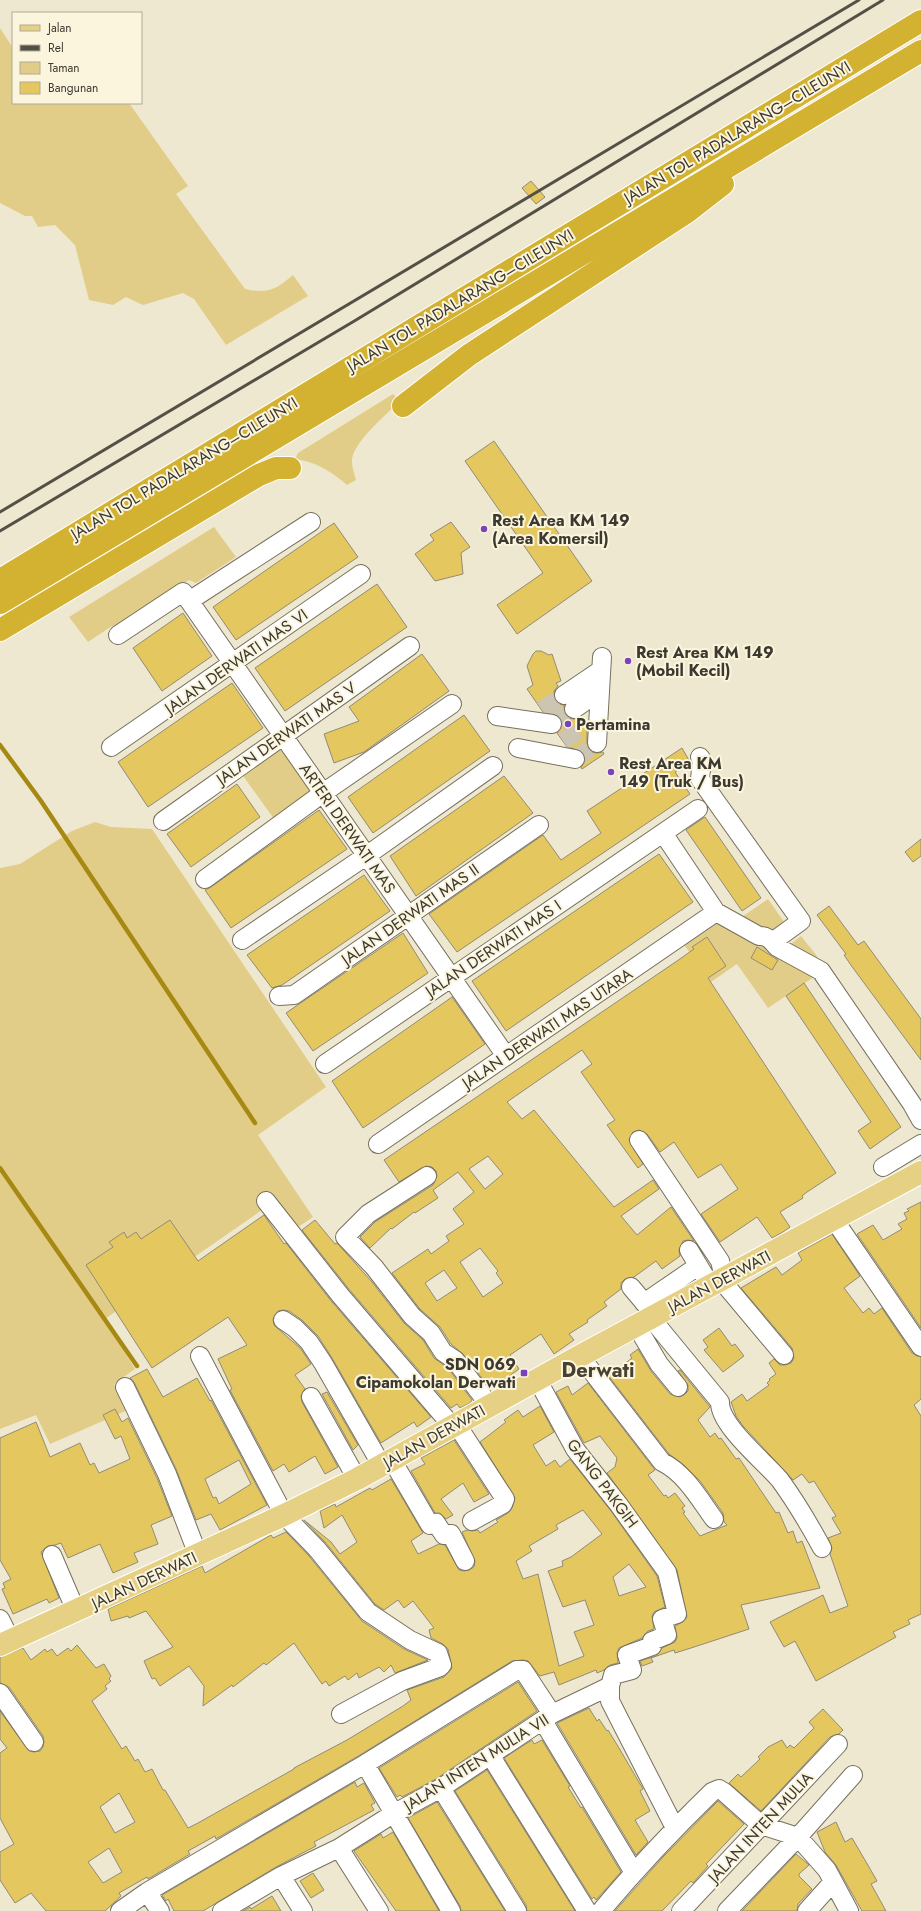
<svg xmlns="http://www.w3.org/2000/svg" width="921" height="1911" viewBox="0 0 921 1911" font-family="Jost,sans-serif">
  <style>
    .green { fill: #e2cd88 }
    .lines { fill: none; stroke-linecap: round; stroke-linejoin: round }
    .stream { stroke: #a68913; stroke-width: 4.5 }
    .building { fill: #e5c760; stroke: #918b76; fill-rule: evenodd }
    .minor-tunnel { stroke: #cbc5b1; stroke-width: 18; stroke-dasharray: 18 9; stroke-linecap: butt }
    .minor-casing { stroke: #76705c; stroke-width: 20 }
    .major-casing { stroke: #fff; stroke-width: 24 }
    .highway-casing { stroke: #fff; stroke-width: 24 }
    .minor { stroke: #fff; stroke-width: 18 }
    .major { stroke: #e5d083; stroke-width: 22 }
    .highway { stroke: #d3b131; stroke-width: 22 }
    .rail { stroke: #535045; stroke-width: 3 }
    .poi-dot { fill: #7c42b9; stroke: #fcf5de; stroke-width: 1.5 }
    .labels { text-anchor: middle; stroke-width: 4; stroke-linejoin: round; paint-order: stroke }
    .street-label { font-size: 16px; fill: #3b3930; stroke: #fcf5de }
    .poi-label { font-size: 16px; font-weight: bold; fill: #3b3930; stroke: #fcf5de; text-anchor: start }
    .district-label { font-size: 20px; font-weight: bold; fill: #47412f; stroke: #fcf5de }
  </style>
  <rect width="100%" height="100%" fill="#efe8d1"/>
  <path class="green" d="M0 28 13 48V103H129L188 186 176 194 245 289C268 294 275 290 293 275L308 296 226 345 194 299 183 293 143 305 126 297 113 305 89 300 75 245 55 225 38 227 32 216H25L0 203Z
    M393 394 400 401C386 415 360 436 353 455 350 463 354 472 356 480L347 485C331 471 316 462 295 459L298 453Z
    M214 527 236 557 196 583 189 580 121 626H112L88 642 69 617Z
    M280 745 313 792 274 819 241 773Z
    M95 822 111 827 152 829 326 1087 258 1135 313 1217 295 1229 275 1201 105 1319 135 1369 114 1384 128 1410 50 1444 36 1415 0 1429V868L20 864 72 831Z
    M768 899 789 929 778 937 814 977 768 1008 737 964 711 982 682 942 716 918 730 925Z
    M801 936 817 956 816 961 788 946Z"/>
  <g class="lines">
    <path class="stream" d="M0 745 41 801 255 1123
      M0 1168 137 1366"/>
  </g>
  <path class="building" d="M531 181 545 197 536 204 522 188Z
    M494 441 592 581 517 634 497 605 543 573 465 461Z
    M451 522 470 547 461 553 463 574 435 581 415 554 434 540 430 535Z
    M334 523 358 557 236 640 213 607Z
    M377 584 407 627 285 711 255 668Z
    M183 613 212 656 162 691 133 648Z
    M536 651H541L549 655 552 654 561 681 556 683 558 686 554 691 555 701 559 704 564 705 565 715 569 718 574 719 580 718 587 729V743L591 752 597 753 603 752 604 754 582 769 581 767 585 761 582 751 567 747 557 733 562 726V720L554 714 543 712 527 689 533 685 527 666 533 654Z
    M422 654 449 691 364 752 334 763 324 734 359 721 349 707Z
    M232 683 263 728 148 807 118 762Z
    M464 715 490 751 373 833 348 797Z
    M682 748 690 762 675 772 690 794 457 952 429 914 543 835 561 860 601 833 587 811Z
    M504 776 533 813 416 896 390 856Z
    M237 784 260 817 191 867 167 834Z
    M319 810 347 849 231 928 205 890 211 887Z
    M705 817 761 898 742 911 686 830Z
    M921 839V856L913 862 905 852Z
    M659 854 693 902 506 1031 472 981Z
    M364 875 390 911 282 985 272 988 247 955Z
    M829 906 858 945 864 941 921 1019V1060L853 968 844 955 846 954 817 915Z
    M403 933 428 973 313 1051 286 1013Z
    M707 937 726 966 708 978 836 1173 807 1192 802 1196 803 1198 780 1212 790 1227 783 1232 772 1238 757 1217 720 1242 701 1214 738 1189 721 1164 698 1178 674 1142 660 1152 647 1134 639 1130 633 1132 629 1140 643 1164 638 1168 607 1125 615 1120 581 1072 592 1064 582 1050 507 1102 522 1119 534 1110 614 1207 653 1180 659 1189 621 1216 637 1235 671 1207 694 1241 688 1240 683 1241 679 1250 680 1256 662 1269 656 1261 634 1277 625 1279 621 1283V1289L604 1302 607 1306 587 1320 588 1322 569 1334 574 1340 554 1354 541 1334 510 1355 519 1369 501 1382 499 1379 488 1386 463 1354 451 1344 440 1327 420 1309 392 1273 428 1249 431 1254 449 1241 446 1236 464 1224 453 1209 474 1192 458 1172 433 1190 438 1198 415 1213 414 1212 392 1229 391 1228 370 1248 360 1237 375 1222 433 1185 437 1176 436 1171 432 1167 426 1166 399 1182 384 1160 677 961 694 949 692 947ZM488 1156 503 1174 485 1189 469 1169ZM480 1248 498 1271 496 1273 503 1283 483 1297 460 1262ZM444 1270 457 1288 437 1301 425 1283Z
    M757 947 778 960 772 970 751 958Z
    M804 983 901 1127 870 1149 858 1131 871 1122 786 996Z
    M452 997 485 1044 363 1128 332 1081Z
    M921 1202V1328L857 1234 873 1225 883 1240 902 1229 898 1224 907 1219 904 1213 909 1211 907 1209Z
    M264 1215 284 1244 286 1243 332 1302 431 1417 417 1427 414 1422 381 1443 332 1358 318 1336 302 1320 289 1311 283 1310 278 1311 273 1319 274 1325 301 1349 311 1364 295 1375 305 1389 301 1396 302 1402 338 1467 325 1474 315 1456 289 1472 284 1464 273 1471 230 1390 232 1389 218 1359 247 1345 228 1317 152 1368 86 1265 113 1247 109 1242 124 1232 127 1238 136 1232 141 1239 170 1220 198 1261Z
    M315 1220 335 1244 337 1243 372 1282 404 1323 423 1340 434 1358 448 1368 472 1400 470 1403 460 1408 457 1404 451 1408 348 1288 302 1230Z
    M832 1234 860 1276 844 1288 863 1313 869 1308 874 1314 882 1308 912 1353 921 1357V1399L914 1405 921 1416V1614L908 1620 910 1624 893 1632 896 1637 816 1681 795 1641 784 1647 770 1622 823 1595 830 1613 848 1606 830 1554 832 1548 828 1538 841 1533 832 1518 836 1516 814 1481 809 1483 802 1474 793 1480 743 1426 736 1416 731 1402 742 1394 747 1401 769 1385 767 1383 770 1380 769 1379 776 1374 769 1363 774 1359 780 1365H785L791 1363 794 1358 792 1348 741 1288 776 1267 782 1275 802 1260 798 1253Z
    M719 1328 732 1346 735 1344 744 1356 723 1372 704 1350 708 1347 703 1340Z
    M638 1349 651 1371 670 1394 679 1397 684 1395 688 1391V1385L678 1371 680 1370 710 1407 698 1420 710 1437 715 1433 719 1439 721 1438 736 1459 739 1458 776 1513 779 1512 788 1533 793 1531 797 1543 802 1541 820 1588 741 1605 749 1629 691 1648 675 1653 674 1650 651 1658 653 1662 642 1666 640 1661 656 1656 662 1648 675 1642 677 1637 675 1626 684 1621 687 1617 677 1570 607 1473 615 1467 617 1458 600 1436 584 1443 556 1392 568 1386 572 1395 588 1383 655 1470 648 1475 664 1496 666 1495 668 1498 675 1493 685 1506 682 1508 685 1512 683 1513 700 1536 727 1525 724 1522 723 1513 700 1481 684 1465 669 1454 607 1374 611 1370 613 1373 632 1358 630 1355Z
    M147 1369 163 1397 197 1378 210 1401 211 1400 267 1505 220 1530 211 1514 196 1520 176 1469 134 1382 130 1378ZM239 1460 251 1484 219 1504 216 1497 213 1498 205 1479Z
    M327 1392 358 1445 353 1450 322 1394Z
    M540 1406 554 1432 533 1445 546 1466 555 1460 560 1467 570 1459 611 1511 657 1576 665 1607 654 1612 652 1616 654 1629 648 1631 642 1638 619 1648 617 1653 618 1663 610 1665 604 1670 597 1673 596 1670 559 1685 554 1672 540 1676 528 1661 523 1660 512 1661 360 1755 216 1839 215 1836 188 1851 190 1854 148 1879 147 1877 119 1893 121 1896 105 1911H46L31 1893 15 1903 0 1880V1852L14 1844 0 1818V1753L7 1748 0 1739V1711L29 1751 34 1752 40 1751 43 1747 44 1742 43 1736 9 1687 0 1683V1657L23 1648 31 1660 45 1649 47 1652 52 1649 57 1656 68 1648 71 1651 77 1645 96 1668 104 1664 111 1676 109 1679 111 1681 105 1686 107 1689 92 1701 122 1749 126 1746 135 1761 138 1759 145 1772 152 1769 163 1790H165L188 1828 198 1823 294 1769V1768L347 1740 403 1706 411 1700 407 1690 444 1677 452 1668 448 1649 443 1644 431 1638 429 1630 434 1628 413 1601 404 1608 398 1600 384 1610 375 1604 325 1542 304 1520 331 1542 340 1554 357 1542 342 1515 324 1528 320 1511 335 1504 336 1507 370 1488 372 1490 391 1479 423 1533 411 1541 418 1554 439 1544 445 1545 459 1570 464 1571 469 1570 474 1567 475 1561 462 1532 467 1530 472 1531 478 1530 480 1533 498 1522 496 1520 508 1513 512 1508 515 1498 480 1442 506 1422 504 1420 518 1410 523 1417ZM583 1510 602 1534 571 1557 562 1561 563 1566 548 1571 563 1607 585 1600 594 1625 574 1632 584 1656 559 1666 538 1574 523 1579 516 1561 532 1551 529 1546 558 1529 556 1525ZM629 1564 646 1587 619 1596 613 1577ZM119 1793 135 1822 115 1833 100 1807ZM109 1848 122 1872 103 1883 88 1862Z
    M115 1409 122 1422 128 1418 157 1478 172 1516 151 1525 158 1544 134 1553 138 1562 113 1573 100 1544 68 1558 61 1543 55 1545 48 1546 41 1552 59 1598 49 1603 47 1599 13 1614 2 1589 5 1588 3 1583 11 1579 0 1560V1438L36 1422 50 1457 80 1443 90 1465 94 1463 99 1473 130 1459 121 1436 115 1439 103 1415Z
    M454 1440 489 1494 474 1502 463 1483 441 1499 453 1515 446 1519 440 1513H435L411 1471 425 1464 421 1458Z
    M286 1532 309 1556 362 1621 404 1649 428 1660 395 1673 391 1665 384 1672 379 1667 359 1678 357 1673 348 1680 345 1676 329 1686 326 1681 322 1684 294 1643 266 1665 264 1663 233 1687 232 1685 203 1706 204 1686 189 1666 160 1686 155 1678 152 1679 144 1661 173 1647 146 1611 129 1618 128 1616 111 1621 108 1609 202 1566 205 1573 271 1535 273 1538Z
    M518 1682 537 1711 436 1779 402 1797 400 1795 397 1797 379 1768Z
    M589 1708 597 1721 599 1719 607 1731 608 1730 619 1748 643 1789 640 1791 650 1811 635 1820 648 1842 636 1855 557 1723Z
    M823 1709 843 1730 839 1734 830 1737 761 1811 729 1783 738 1774 741 1777 760 1759 758 1757 768 1747 782 1740 787 1748 790 1745 794 1748 814 1728 809 1722Z
    M532 1740 534 1744 542 1740 570 1786 568 1787 581 1808 582 1807 621 1872 596 1900 594 1897 592 1899 504 1758Z
    M487 1770 575 1911H527L526 1905 455 1791Z
    M355 1782 357 1787 364 1783 375 1803 371 1805 374 1810 314 1842 316 1846 276 1867 203 1911H174L168 1899 166 1901 162 1895Z
    M718 1801 744 1824 706 1864 708 1866 693 1883 691 1881 662 1911H615L663 1857Z
    M437 1802 505 1911H461L460 1906 408 1818Z
    M836 1822 845 1842 852 1838 869 1867 877 1881 871 1884 886 1911H862L836 1865 825 1852 817 1832Z
    M393 1832 439 1911H396L354 1851 381 1834 383 1838Z
    M796 1854 809 1865 799 1874V1876L812 1889 798 1904 797 1911H742Z
    M313 1873 324 1890 311 1898 300 1881Z
    M272 1896 281 1911H243L250 1907 251 1909Z"/>
  <g class="lines">
    <path class="minor-tunnel" d="M542 710 564 695
      M552 724 574 709
      M563 741 585 726
      M575 759 597 743"/>
    <g class="minor-casing">
      <path id="minor" d="M189 601 311 522
        M118 635 183 592 506 1056
        M564 695 601 670
        M574 709 600 691
        M497 716 552 724
        M597 743 602 657
        M111 747 361 574
        M518 748 575 759
        M700 757 702 760 700 779 801 921 779 937 777 947
        M163 821 410 646
        M663 833 716 912 759 936C768 935 772 942 777 947L821 971 912 1104 921 1120
        M205 879 323 793 452 704
        M242 940 366 856 493 766
        M279 996 294 995 539 825
        M325 1064 698 809
        M639 1140 720 1261 723 1273 722 1281 784 1355
        M378 1144 716 912
        M883 1167 921 1144
        M427 1176 368 1214 345 1237 374 1267 412 1316 431 1333 443 1352 455 1360 490 1406
        M266 1201 340 1295 453 1427
        M833 1218 921 1347
        M689 1250 704 1275
        M631 1287 652 1312
        M644 1303 698 1266
        M651 1318 720 1402C719 1425 765 1462 780 1480 796 1502 809 1524 822 1548
        M283 1320 295 1328 309 1342 323 1363 382 1466
        M636 1325 659 1364 678 1387
        M200 1356 284 1515 317 1549 368 1612 410 1640 438 1653 442 1665 440 1667 402 1681 341 1714
        M580 1356 662 1462C685 1473 700 1500 714 1519
        M537 1379 575 1449 619 1505 667 1572 677 1614 662 1619 667 1635 652 1641V1646L627 1655 632 1670 613 1675 610 1686V1701L675 1828
        M125 1387 167 1474 198 1555
        M311 1397 357 1479
        M457 1425 505 1499 503 1504 472 1521
        M392 1460 430 1525 436 1523 444 1535 451 1534 465 1561
        M52 1555 76 1611
        M0 1619 10 1639
        M0 1693 34 1742
        M543 1721 633 1871
        M490 1755 587 1911
        M365 1764 451 1911
        M441 1788 517 1911
        M281 1876 303 1911
        M147 1892 160 1911
        M120 1911 147 1892 365 1764 517 1670H523L552 1714
        M222 1911 281 1876 339 1848
        M379 1911 339 1848 393 1814 441 1788 552 1714 610 1686
        M601 1911C636 1869 673 1830 712 1792L719 1789 724 1792 761 1825 798 1837 827 1870 849 1911
        M681 1911 838 1744
        M727 1911 798 1837 853 1775
        M807 1911 833 1882"/>
    </g>
    <g class="major-casing">
      <path id="major" d="M0 1645 284 1515 357 1479 580 1356 921 1172"/>
    </g>
    <g class="highway-casing">
      <path id="highway" d="M403 406 469 355 687 212 723 184
        M0 580 921 21
        M0 603 921 51
        M0 630 259 475 276 468H290"/>
    </g>
    <use href="#minor" class="minor"/>
    <use href="#major" class="major"/>
    <use href="#highway" class="highway"/>
    <path class="rail" d="M0 512 859 0
      M0 531 356 320 883 0"/>
  </g>
  <g class="poi-dot">
    <circle cx="484" cy="529" r="4"/>
    <circle cx="628" cy="661" r="4"/>
    <circle cx="568" cy="724" r="4"/>
    <circle cx="611" cy="772" r="4"/>
    <rect x="520" y="1369" width="8" height="8" rx="2"/>
  </g>
  <g class="labels">
    <g class="street-label">
      <text transform="translate(737 132) rotate(-31)" y="6">JALAN TOL PADALARANG–CILEUNYI</text>
      <text transform="translate(460 300) rotate(-31)" y="6">JALAN TOL PADALARANG–CILEUNYI</text>
      <text transform="translate(184 468) rotate(-31)" y="6">JALAN TOL PADALARANG–CILEUNYI</text>
      <text transform="translate(236 661) rotate(-35)" y="6">JALAN DERWATI MAS VI</text>
      <text transform="translate(286 733) rotate(-35)" y="6">JALAN DERWATI MAS V</text>
      <text transform="translate(348 828) rotate(55)" y="6">ARTERI DERWATI MAS</text>
      <text transform="translate(410 914) rotate(-35)" y="6">JALAN DERWATI MAS II</text>
      <text transform="translate(493 948) rotate(-34)" y="6">JALAN DERWATI MAS I</text>
      <text transform="translate(547 1028) rotate(-34)" y="6">JALAN DERWATI MAS UTARA</text>
      <text transform="translate(719 1281) rotate(-28)" y="6">JALAN DERWATI</text>
      <text transform="translate(434 1436) rotate(-29)" y="6">JALAN DERWATI</text>
      <text transform="translate(603 1483) rotate(53)" y="6">GANG PAKGIH</text>
      <text transform="translate(144 1580) rotate(-25)" y="6">JALAN DERWATI</text>
      <text transform="translate(476 1762) rotate(-32)" y="6">JALAN INTEN MULIA VII</text>
      <text transform="translate(760 1827) rotate(-47)" y="6">JALAN INTEN MULIA</text>
    </g>
    <g class="poi-label">
      <text x="492" y="526">Rest Area KM 149<tspan x="492" dy="18">(Area Komersil)</tspan></text>
      <text x="636" y="658">Rest Area KM 149<tspan x="636" dy="18">(Mobil Kecil)</tspan></text>
      <text x="576" y="730">Pertamina</text>
      <text x="619" y="769">Rest Area KM<tspan x="619" dy="18">149 (Truk / Bus)</tspan></text>
      <text x="516" y="1370" text-anchor="end">SDN 069<tspan x="516" dy="18">Cipamokolan Derwati</tspan></text>
    </g>
    <g class="district-label">
      <text x="598" y="1377">Derwati</text>
    </g>
  </g>
  <rect x="12" y="12" width="130" height="92" fill="#fcf5de" stroke="#afaa98"/>
  <rect x="20" y="25" width="20" height="6" fill="#e5d083" stroke="#afaa98"/>
  <text x="48" y="32" font-size="12" fill="#3b3930">Jalan</text>
  <rect x="20" y="45" width="20" height="6" fill="#535045" stroke="#afaa98"/>
  <text x="48" y="52" font-size="12" fill="#3b3930">Rel</text>
  <rect x="20" y="62" width="20" height="12" fill="#e2cd88" stroke="#afaa98"/>
  <text x="48" y="72" font-size="12" fill="#3b3930">Taman</text>
  <rect x="20" y="82" width="20" height="12" fill="#e5c760" stroke="#afaa98"/>
  <text x="48" y="92" font-size="12" fill="#3b3930">Bangunan</text>
</svg>
